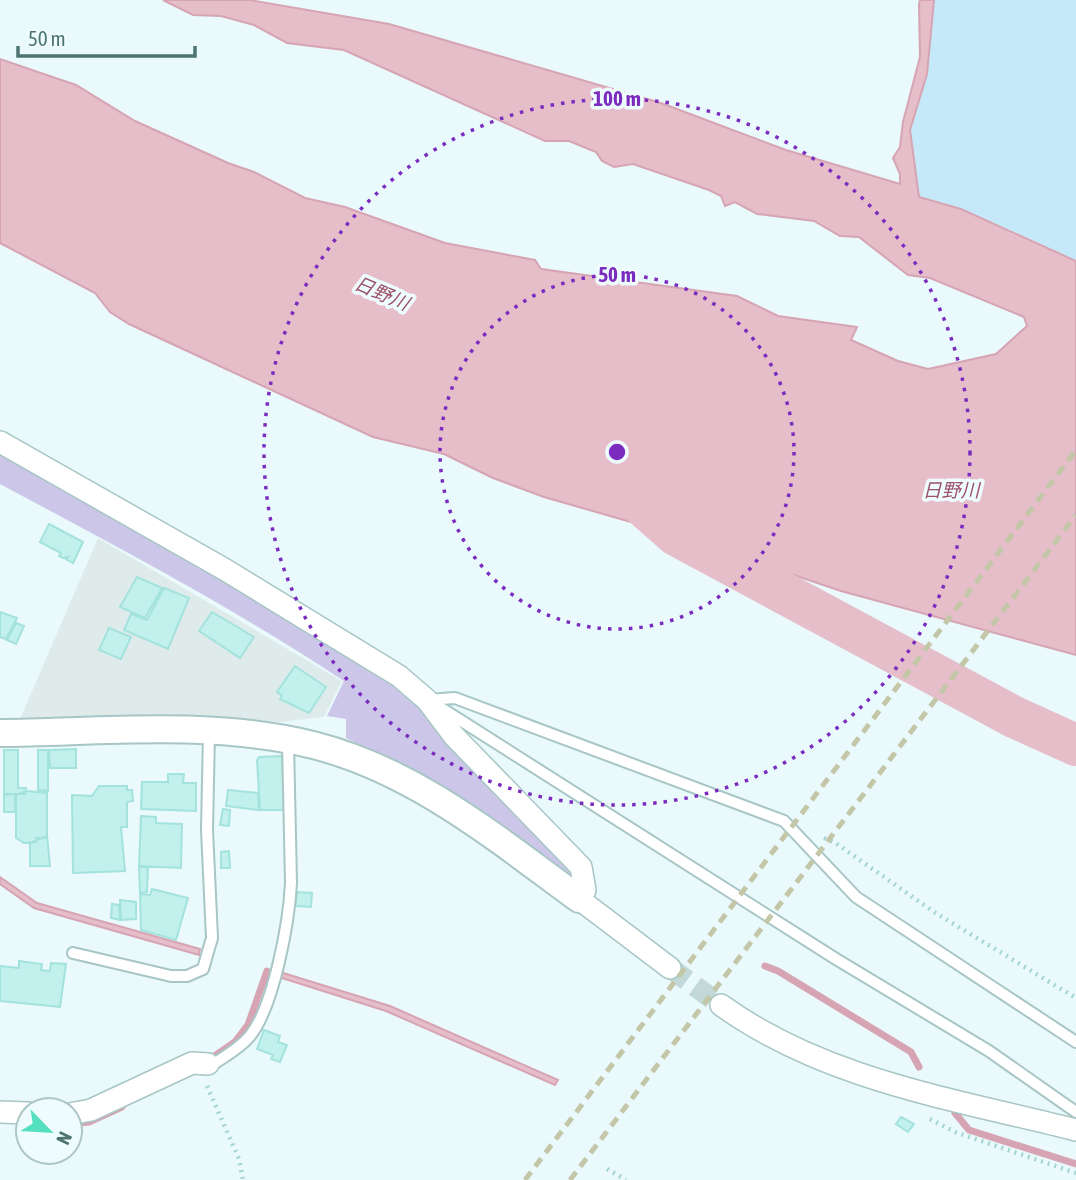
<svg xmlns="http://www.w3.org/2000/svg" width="1076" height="1180" viewBox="0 0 1076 1180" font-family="'Asap Condensed','Noto Sans JP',sans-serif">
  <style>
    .industrial { fill: #dfebeb }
    .green { fill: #ccc7e9 }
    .sand { fill: #c5e9f9 }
    .water { fill: #e5beca; stroke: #d6a4b3; stroke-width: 2 }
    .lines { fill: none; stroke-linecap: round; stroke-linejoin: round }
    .stream { stroke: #d6a4b3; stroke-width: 7 }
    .river { stroke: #e5beca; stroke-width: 42 }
    .building { fill: #c2f0ed; stroke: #a3e2dd; stroke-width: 2 }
    .minor-tunnel { stroke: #c2d8d9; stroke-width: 21; stroke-dasharray: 21 10; stroke-linecap: butt }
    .service-casing { stroke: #a7c6c5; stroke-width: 14 }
    .minor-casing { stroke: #a7c6c5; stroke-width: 24 }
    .tertiary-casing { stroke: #a7c6c5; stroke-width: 30 }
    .path { stroke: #a4d5d2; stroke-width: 4.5; stroke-dasharray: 2 5; stroke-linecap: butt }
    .service { stroke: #fff; stroke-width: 10 }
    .minor { stroke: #fff; stroke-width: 21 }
    .tertiary { stroke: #fff; stroke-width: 26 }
    .rail { stroke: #c3c6a7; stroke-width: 5; stroke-dasharray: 10 7; stroke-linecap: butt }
    .ring { fill: none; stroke: #7b2cbf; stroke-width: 3.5; stroke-dasharray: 3.5 7 }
    .labels { text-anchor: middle; stroke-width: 7; stroke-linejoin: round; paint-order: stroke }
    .water-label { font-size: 19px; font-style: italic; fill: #9c5167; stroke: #effcfe }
    .centre { fill: #7b2cbf; stroke: #effcfe; stroke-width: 3.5 }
    .ring-label { font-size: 21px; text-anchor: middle; font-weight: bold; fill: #7b2cbf; stroke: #effcfe; stroke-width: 7; stroke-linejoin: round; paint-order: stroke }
  </style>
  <rect width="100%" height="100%" fill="#e9f9fc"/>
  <path class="industrial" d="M98 538 342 681 324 717 271 723 147 715 20 719Z"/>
  <path class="green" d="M0 449 232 581 400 688 572 872 570 875 446 788 346 738V719L327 716 344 681C234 608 116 546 0 484Z"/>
  <path class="sand" d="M933 0H1076V260L961 208 918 196 910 128Z"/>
  <path class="water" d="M163 0H249L389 24 661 103 786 150 900 184V174L893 158 900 147 903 122 920 57 919 4 920 0H934L927 74 910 130 919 197 961 209 1076 261V655L841 591 676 535 544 497 493 478 444 454 373 437 129 324 110 312 95 293 0 243V59L76 85 135 121 228 163 254 172 305 198 345 207 445 243 535 260 541 269 737 296 778 316 857 327 851 340 898 361 928 369 996 354 1027 326 1024 317 930 278 908 275 859 237 840 236 814 221 757 214 735 202 725 206 721 196 709 190 633 164 614 167 602 161 596 152 569 141H545L344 50 287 43 254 25 221 16 193 15Z
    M0 877 37 903 200 949 199 955 34 908 0 884Z
    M280 972 390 1006 558 1080 555 1085 386 1011 279 977Z"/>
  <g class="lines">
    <path class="stream" d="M765 966 778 971 911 1052 919 1067
      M209 1060 235 1042 248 1025 267 971
      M955 1113 969 1130 1076 1164
      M70 1124 89 1122 122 1107"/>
    <path class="river" d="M633 497 676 535 1014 717 1076 745"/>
  </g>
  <path class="building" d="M49 524 83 542 73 563 66 559 68 557 63 558 59 556 61 553 40 542Z
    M137 577 162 588 145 618 120 607Z
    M164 588 189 598 168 649 124 630 131 614 147 620Z
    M0 612 17 618 6 639 0 637Z
    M212 612 254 637 240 658 199 631Z
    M16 623 24 626 16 644 7 640Z
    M109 628 131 637 121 659 99 650Z
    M295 666 326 687 309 713 280 699 282 696 277 692Z
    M76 749V768H50L49 750Z
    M4 750H18V788H26L25 794H4Z
    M38 750H48V791L38 790Z
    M282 756 284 810H260L257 760 259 757Z
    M168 774H184L183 783H196V811L141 809 142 782H168Z
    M99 786H127V790H132L133 801 127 802V827H121L125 871 73 873 72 795 92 796Z
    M228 790 258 793 259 810 226 806Z
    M26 791 47 793V838H36V842L24 843 16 838V795Z
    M15 794V812H4V795Z
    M223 809 230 810 229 826 220 825Z
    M141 816 156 817V823L182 824 181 868 139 866Z
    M47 836 50 866H30V843Z
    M229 851 230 868H221V852Z
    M139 867H148L147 892 140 893Z
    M152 889 188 898 176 940 141 930 140 894 150 895Z
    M297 892 312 893 311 907 295 906Z
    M120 900 136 902V919L121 920Z
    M112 904 119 905 120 920 111 918Z
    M19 961 42 964 41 970 50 971 51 963 66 964 60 1007 0 1001V966L19 968Z
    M264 1030 280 1036 278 1042 287 1045 280 1062 271 1059 273 1055 257 1049Z
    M901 1117 914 1124 908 1132 896 1124Z"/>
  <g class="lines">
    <path class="minor-tunnel" d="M670 968 721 1005"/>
    <g class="service-casing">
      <path id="service" d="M427 700 455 698 784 821 856 897 1076 1042
        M438 706 836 959 989 1051 1076 1112
        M73 953 171 976H187L203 969 212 938 207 830 209 732
        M208 1064 215 1063C227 1055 240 1048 250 1036 274 1006 289 922 291 883L288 742"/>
    </g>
    <g class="minor-casing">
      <path id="minor" d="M0 442 224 569 399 676 427 700 454 736 581 867 585 890 579 899 670 968
        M721 1005C825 1080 954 1099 1076 1130
        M0 1112 28 1113
        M70 1114 91 1110 192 1063 208 1064"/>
    </g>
    <g class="tertiary-casing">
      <path id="tertiary" d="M0 733C103 732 213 720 313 745 414 770 497 839 579 899"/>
    </g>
    <path class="path" d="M824 838 834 842 934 912 1076 998
      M207 1086 239 1159 243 1180
      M930 1119 955 1132 1076 1173
      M607 1169 626 1180"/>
    <use href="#service" class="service"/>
    <use href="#minor" class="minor"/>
    <use href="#tertiary" class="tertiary"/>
    <path class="rail" d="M525 1180 1076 450
      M570 1180 1076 515"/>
  </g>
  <g class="ring">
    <circle cx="617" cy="452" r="177"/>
    <circle cx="617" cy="452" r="353"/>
  </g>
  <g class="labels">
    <g class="water-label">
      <text transform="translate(382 293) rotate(23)" y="7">日野川</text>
      <text x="951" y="497">日野川</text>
    </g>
  </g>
  <circle cx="617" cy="452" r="10" class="centre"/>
  <g class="ring-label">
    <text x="617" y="106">100 m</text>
    <text x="617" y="282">50 m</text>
  </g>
  <g transform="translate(49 1131) rotate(115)"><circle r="33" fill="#effcfe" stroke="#aec6c6" stroke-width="2"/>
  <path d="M0-5L12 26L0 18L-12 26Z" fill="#54e0bf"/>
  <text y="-10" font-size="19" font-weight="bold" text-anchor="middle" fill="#4d7571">N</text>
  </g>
  <path d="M18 46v10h177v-10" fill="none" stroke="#4d7571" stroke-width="3.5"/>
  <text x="28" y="46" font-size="21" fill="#4d7571" stroke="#effcfe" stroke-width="5" paint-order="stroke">50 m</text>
</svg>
